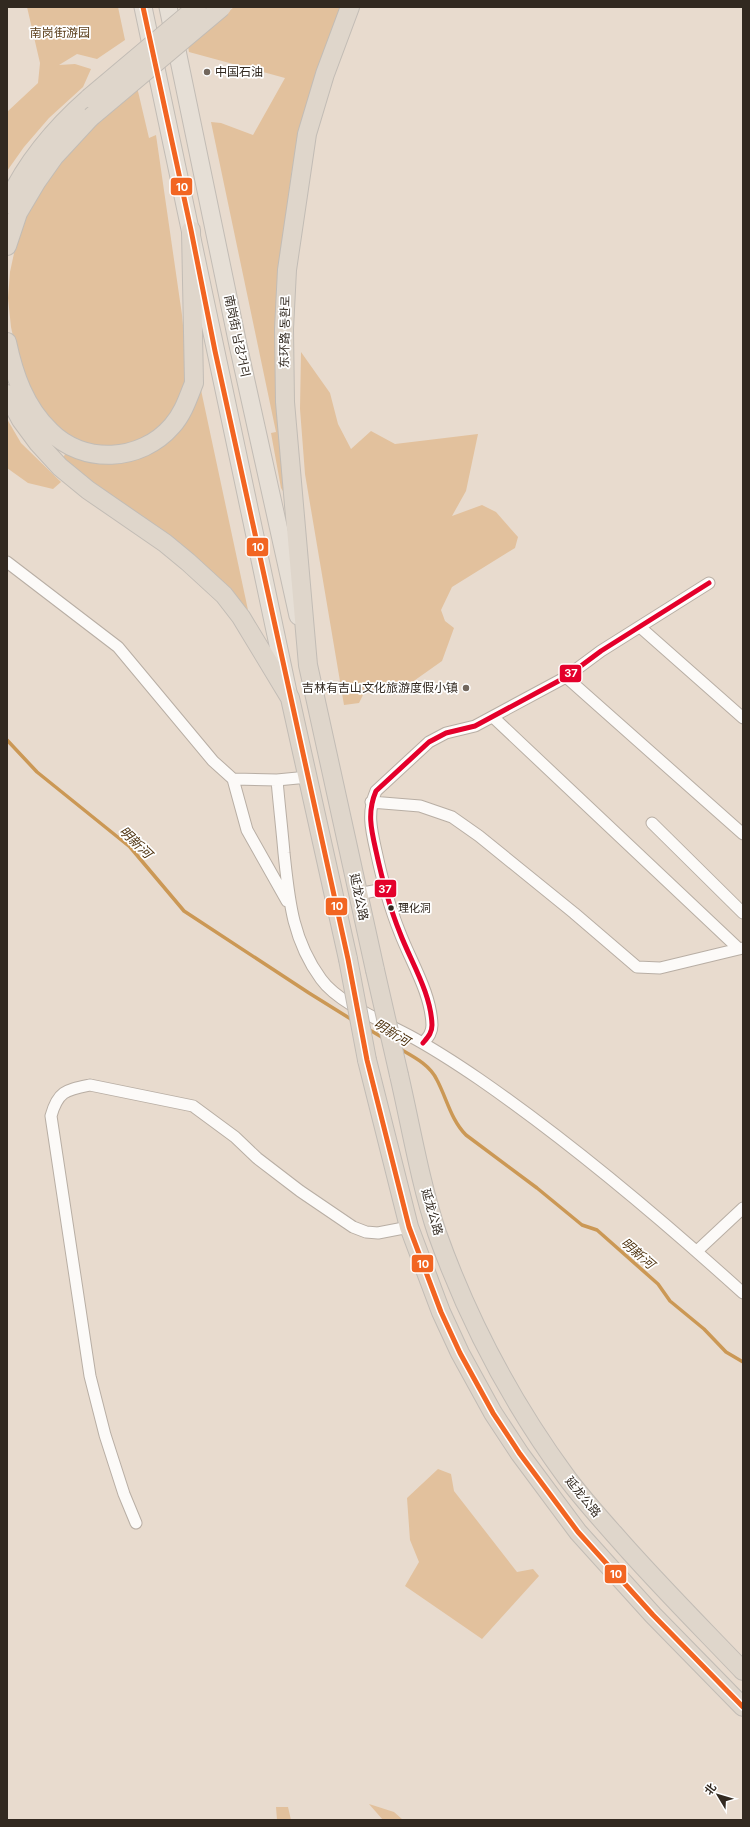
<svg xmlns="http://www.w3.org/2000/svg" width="750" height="1827" viewBox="0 0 750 1827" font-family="Inter,'Noto Sans SC','Noto Sans KR',sans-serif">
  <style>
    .green { fill: #e2c19d }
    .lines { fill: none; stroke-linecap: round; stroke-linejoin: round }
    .stream { stroke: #cb9855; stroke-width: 3.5 }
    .minor-casing { stroke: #b8aea4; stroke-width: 13 }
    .primary-casing { stroke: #c2bcb5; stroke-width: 19 }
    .trunk-casing { stroke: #c2bcb5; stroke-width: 20 }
    .minor { stroke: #fcfaf8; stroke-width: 11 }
    .primary { stroke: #e6dfd6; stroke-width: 17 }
    .trunk { stroke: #dfd6cb; stroke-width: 18 }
    .trunk-bridge-casing { stroke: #c2bcb5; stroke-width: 20; stroke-linecap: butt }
    .trunk-bridge { stroke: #dfd6cb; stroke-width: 18 }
    .bus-1-casing { stroke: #fff; stroke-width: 8 }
    .bus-2-casing { stroke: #fff; stroke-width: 8 }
    .bus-1 { stroke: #f26522; stroke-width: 5 }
    .bus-2 { stroke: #e4002b; stroke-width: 5 }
    .poi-dot { fill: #72675d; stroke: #fff; stroke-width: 1.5 }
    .bus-dot { fill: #322920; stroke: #fff; stroke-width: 1.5 }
    .labels { text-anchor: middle; stroke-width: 3.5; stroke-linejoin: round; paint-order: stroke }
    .bus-label { font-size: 11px; fill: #322920; stroke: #fff; text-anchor: start }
    .park-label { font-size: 12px; fill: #5c401d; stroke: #fff }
    .poi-label { font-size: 12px; fill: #322920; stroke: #fff; text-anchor: start }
    .street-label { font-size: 12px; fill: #322920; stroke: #fff }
    .water-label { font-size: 13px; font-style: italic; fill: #4d310d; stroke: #fff }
    .line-badge { stroke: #fff; stroke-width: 1.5 }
    .badge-label { font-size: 11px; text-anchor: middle; font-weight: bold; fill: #fff }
  </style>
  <rect width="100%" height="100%" fill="#e8dbce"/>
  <path class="green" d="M27 7H118L125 40 97 59 77 54 59 65 75 64 91 69 83 87 49 118 24 147 7 171V112L38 83 40 63Z
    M234 7H340L317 70 292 170 277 282 275 348 276 394 286 496 281 488 271 433 276 432 211 122 221 123 253 135 285 78 189 52 188 46Z
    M137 87 149 138 156 135 182 315 187 367 185 387 178 403 155 434 118 449 86 444 69 436 55 426 40 408 29 388 18 359 11 327 8 298 10 272 19 230 32 201 65 152Z
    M301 352 330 393 338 424 351 449 371 431 395 444 478 434 466 491 452 516 482 505 496 512 518 537 515 548 452 587 441 610 445 621 454 628 442 661 401 690 378 693 367 687 359 703 344 705 305 474 300 409Z
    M201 390 248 610 223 582 196 557 62 461 65 454 99 463 123 461 196 393Z
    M7 419 21 443 61 482 53 489 28 483 7 468Z
    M438 1469 451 1474 454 1491 517 1572 533 1569 539 1576 482 1639 405 1586 419 1562 410 1540 407 1498Z
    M369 1804 394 1812 403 1820H383Z
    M276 1807H288L291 1820H277Z"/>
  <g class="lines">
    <path class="stream" d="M7 740 37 772 130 847 184 911 309 993 354 1021
      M368 1029 385 1039
      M400 1049C414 1057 430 1065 437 1080 447 1099 451 1120 466 1135L537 1188 582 1225 597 1230 658 1284 670 1301 704 1329 726 1352 743 1362"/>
    <g class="minor-casing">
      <path id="minor" d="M7 562 118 647 213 761 233 779 247 830 287 901
        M640 627 743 718
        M566 677 743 834
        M493 717 739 949
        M233 779 277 780 308 777
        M277 780C279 804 282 829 284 853 289 900 292 939 321 979 338 1003 384 1022 410 1036 434 1049 457 1064 479 1079 573 1144 659 1217 743 1293
        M371 802 420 806 452 817 479 836 574 913 637 967 660 968 743 948
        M652 823 743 913
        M358 894 384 889
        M423 1043C428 1037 432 1033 432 1025 431 993 411 962 400 933 389 906 382 879 376 851 371 829 367 812 376 791L429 742 446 733 475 726 566 677 601 651 709 583
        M697 1251 743 1208
        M136 1523 124 1494 105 1435 90 1376 51 1116C58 1091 66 1090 90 1085L193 1106 235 1137 257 1158 300 1191 353 1227 366 1232 378 1233 409 1227"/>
    </g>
    <g class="primary-casing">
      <path id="primary" d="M143 7 288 692
        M168 7 238 345 298 616"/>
    </g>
    <g class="trunk-casing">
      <path id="trunk" d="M350 7 325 74 307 134 287 270 284 329 285 402 308 665 375 970
        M7 204C25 164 56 127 89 98
        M7 246 18 213 37 181 54 157 91 117
        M7 342C14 375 25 407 50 431 83 465 141 462 172 426 183 414 188 398 194 383L191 230
        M7 394 21 420 38 443 60 467 88 490 165 543 188 562 224 595 241 617 290 698 348 959
        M367 1060 409 1227 441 1312 460 1353 493 1413 520 1454 578 1532 653 1615 743 1707
        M399 1075C411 1127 420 1182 437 1233 468 1320 512 1403 567 1478 582 1498 599 1517 615 1535 656 1582 700 1626 743 1671"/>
    </g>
    <use href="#minor" class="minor"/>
    <use href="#primary" class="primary"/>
    <use href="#trunk" class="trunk"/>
    <g class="trunk-bridge-casing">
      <path id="trunk-bridge" d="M89 98 197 7
        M91 117 222 7
        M348 959 367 1060
        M375 970 399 1075"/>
    </g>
    <use href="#trunk-bridge" class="trunk-bridge"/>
    <g class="bus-1-casing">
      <path id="bus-1" d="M143 7 191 230 215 351 348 959 367 1060 409 1227 441 1312 460 1353 493 1413 520 1454 578 1532 653 1615 743 1707"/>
    </g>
    <g class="bus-2-casing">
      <path id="bus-2" d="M423 1043C428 1037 432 1033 432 1025 431 993 411 962 400 933 389 906 382 879 376 851 371 829 367 812 376 791L429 742 446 733 475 726 566 677 601 651 709 583"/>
    </g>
    <use href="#bus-1" class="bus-1"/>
    <use href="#bus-2" class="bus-2"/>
  </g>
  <g class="poi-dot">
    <circle cx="207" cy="72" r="4"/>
    <circle cx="466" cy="688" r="4"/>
  </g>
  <circle class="bus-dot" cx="391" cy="908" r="3.5"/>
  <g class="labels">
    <g class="bus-label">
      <text x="398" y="912">理化洞</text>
    </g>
    <g class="park-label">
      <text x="60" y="37">南岗街游园</text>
    </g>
    <g class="poi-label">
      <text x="215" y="76">中国石油</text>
      <text x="458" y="692" text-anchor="end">吉林有吉山文化旅游度假小镇</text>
    </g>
    <g class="street-label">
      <text transform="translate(285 332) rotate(-89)" y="4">东环路 동환로</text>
      <text transform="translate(237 336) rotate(78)" y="4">南岗街 남강거리</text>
      <text transform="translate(359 897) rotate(78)" y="4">延龙公路</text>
      <text transform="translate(432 1212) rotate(74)" y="4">延龙公路</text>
      <text transform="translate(583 1497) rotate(51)" y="4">延龙公路</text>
    </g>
    <g class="water-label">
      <text transform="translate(136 842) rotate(44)" y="5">明新河</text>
      <text transform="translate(392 1032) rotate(31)" y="5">明新河</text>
      <text transform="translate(638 1253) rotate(41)" y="5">明新河</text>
    </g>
  </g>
  <g class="line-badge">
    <rect x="170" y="177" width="23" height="19" rx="4" fill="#f26522"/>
    <rect x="246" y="537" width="23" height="20" rx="4" fill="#f26522"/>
    <rect x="559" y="664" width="23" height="19" rx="4" fill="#e4002b"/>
    <rect x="374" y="879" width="23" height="19" rx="4" fill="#e4002b"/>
    <rect x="325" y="897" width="23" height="19" rx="4" fill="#f26522"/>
    <rect x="411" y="1254" width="23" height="19" rx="4" fill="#f26522"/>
    <rect x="604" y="1564" width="23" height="20" rx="4" fill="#f26522"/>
  </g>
  <g class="badge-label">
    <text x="182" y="191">10</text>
    <text x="258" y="551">10</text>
    <text x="571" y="677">37</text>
    <text x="385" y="893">37</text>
    <text x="337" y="910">10</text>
    <text x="423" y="1268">10</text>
    <text x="616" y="1578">10</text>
  </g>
  <rect width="750" height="1827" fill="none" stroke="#322920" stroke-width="16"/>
  <g transform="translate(718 1795) rotate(308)" stroke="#ffffff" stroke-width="3" paint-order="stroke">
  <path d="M0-3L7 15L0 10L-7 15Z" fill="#322920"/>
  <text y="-6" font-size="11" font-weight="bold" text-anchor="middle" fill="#322920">北</text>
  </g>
</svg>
